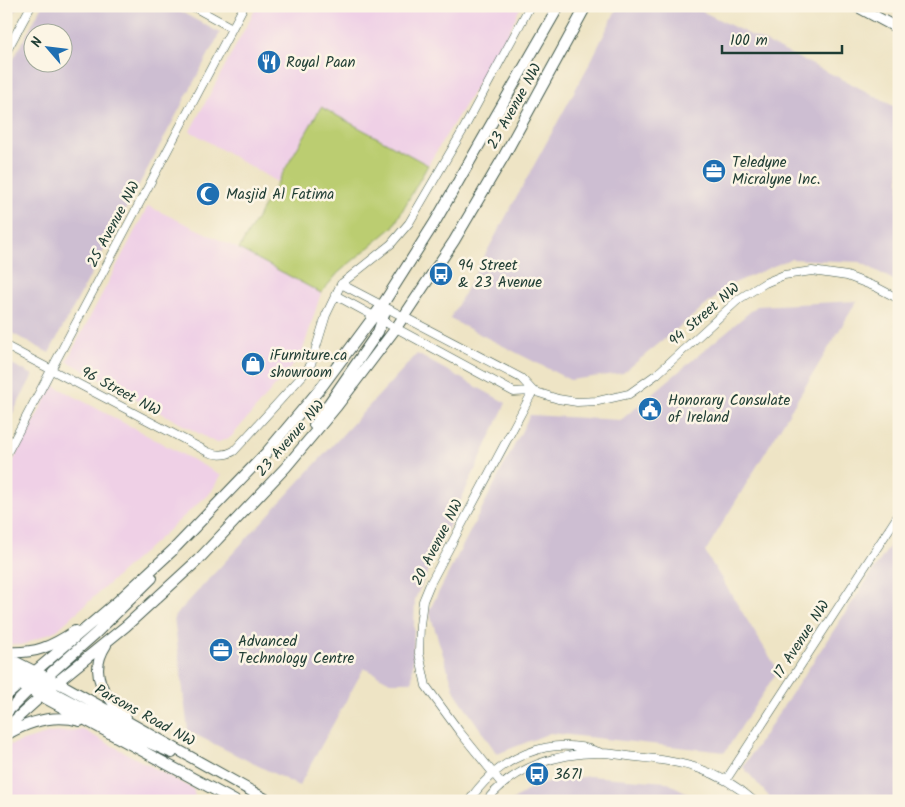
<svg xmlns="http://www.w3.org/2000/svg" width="905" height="807" viewBox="0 0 905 807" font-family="Kalam,sans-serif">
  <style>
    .built { fill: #efd0e6 }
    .industrial { fill: #cdbed2; fill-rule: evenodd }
    .green { fill: #bbcd71; stroke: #6d8552 }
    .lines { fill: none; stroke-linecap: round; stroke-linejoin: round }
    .street-casing { stroke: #3e564a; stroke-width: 9 }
    .secondary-casing { stroke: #3e564a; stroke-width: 12 }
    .street { stroke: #fff; stroke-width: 8 }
    .secondary { stroke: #fff; stroke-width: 10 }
    .labels { text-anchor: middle; stroke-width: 5; stroke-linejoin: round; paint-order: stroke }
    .poi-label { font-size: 15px; fill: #1f3d34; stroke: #fcf5e5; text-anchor: start }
    .street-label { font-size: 15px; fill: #1f3d34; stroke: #fcf5e5 }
  </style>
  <rect width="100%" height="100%" fill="#fcf5e5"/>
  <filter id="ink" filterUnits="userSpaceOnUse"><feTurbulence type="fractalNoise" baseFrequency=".02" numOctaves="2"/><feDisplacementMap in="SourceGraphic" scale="10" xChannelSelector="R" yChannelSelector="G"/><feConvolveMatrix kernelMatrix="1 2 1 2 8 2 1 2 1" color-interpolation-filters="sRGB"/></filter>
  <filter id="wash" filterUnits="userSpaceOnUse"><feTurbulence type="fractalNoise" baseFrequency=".0096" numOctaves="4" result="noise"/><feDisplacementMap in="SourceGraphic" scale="20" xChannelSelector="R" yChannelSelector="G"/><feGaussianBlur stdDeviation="1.12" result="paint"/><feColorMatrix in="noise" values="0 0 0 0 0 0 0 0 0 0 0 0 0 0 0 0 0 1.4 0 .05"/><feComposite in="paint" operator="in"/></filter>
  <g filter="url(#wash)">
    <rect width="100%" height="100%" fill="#eee4c5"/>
    <path class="built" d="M257 6H521L507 36 428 165 321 107 277 182 190 131Z
      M148 206 239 249 321 293 301 356 231 437 216 443 67 361Z
      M53 385 221 475 211 492 57 630 22 645 6 644V475Z
      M83 730 193 789 196 801H6V746L50 733Z"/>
    <path class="industrial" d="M6 6H18L6 27Z
      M42 6H170L220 33 49 353 6 330V73ZM62 32V62H32V32Z
      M618 6H691L850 83 899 109V283L860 262 790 259 732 284 623 373 570 380 450 319 591 61Z
      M857 301 705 552 778 670 725 752 550 733 497 754 455 692 429 611 530 415 621 420 757 306Z
      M417 354 506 403 415 599 412 682H390L364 668 299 786 188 731 174 617Z
      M6 361 33 375 6 426Z
      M899 532V801H773L743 767Z
      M589 776 666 782 703 801H512L537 784Z"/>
    <path class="green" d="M321 107 428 165 393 227 338 273 321 293 239 249Z"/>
  </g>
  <g filter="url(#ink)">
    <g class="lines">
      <g class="street-casing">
        <path id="street" d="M192 6 232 28
          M6 52 31 6
          M341 284 521 378 533 391
          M335 295 514 392 533 391 558 399 577 402 598 401 629 394 657 374 739 299 765 283 784 275 812 271 847 276 876 287 899 299
          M6 346 208 452C217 456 225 456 234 451L304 374 311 364 326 315 341 284 391 244 409 223 462 132 530 6
          M6 455 244 6
          M726 780 899 514
          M502 784 459 731 426 686 419 653 420 625 423 601 430 584 533 391
          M469 801C498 758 549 734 599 752
          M486 801C514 767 558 752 602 753 613 753 624 756 636 757 681 761 719 769 754 801"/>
      </g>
      <g class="secondary-casing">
        <path id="secondary" d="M856 6 899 29
          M314 425 378 332 385 312 383 304
          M106 645C87 674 105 696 126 717
          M6 652C35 654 51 647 75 631
          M6 657 66 687 269 801
          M6 668 31 679
          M6 677 235 801
          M45 688 149 743 172 753
          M6 696 119 600 172 551 266 453 323 385 383 304 435 222 559 6
          M42 696V687L52 672 95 634 152 578
          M6 713 34 685 37 681 36 671
          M6 728 57 682 126 626 198 560 286 467 337 406 396 328 454 241 504 156 586 6
          M6 735C28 722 54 714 80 721"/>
      </g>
      <use href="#street" class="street"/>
      <use href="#secondary" class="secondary"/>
    </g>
  </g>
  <defs>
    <g id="restaurant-disc" transform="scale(1.25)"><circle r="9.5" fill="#1f6fb2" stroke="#fcf5e5"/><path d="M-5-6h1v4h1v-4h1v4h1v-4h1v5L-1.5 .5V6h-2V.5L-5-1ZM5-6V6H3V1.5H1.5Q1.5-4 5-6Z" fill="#fff"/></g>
    <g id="office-disc" transform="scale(1.25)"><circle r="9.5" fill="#1f6fb2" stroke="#fcf5e5"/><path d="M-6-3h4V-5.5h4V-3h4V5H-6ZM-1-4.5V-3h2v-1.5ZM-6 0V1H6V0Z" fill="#fff"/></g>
    <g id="mosque-disc" transform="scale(1.25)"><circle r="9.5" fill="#1f6fb2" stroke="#fcf5e5"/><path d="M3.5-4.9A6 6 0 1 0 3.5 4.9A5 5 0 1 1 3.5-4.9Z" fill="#fff"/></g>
    <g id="bus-disc" transform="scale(1.25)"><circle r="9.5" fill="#1f6fb2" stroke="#fcf5e5"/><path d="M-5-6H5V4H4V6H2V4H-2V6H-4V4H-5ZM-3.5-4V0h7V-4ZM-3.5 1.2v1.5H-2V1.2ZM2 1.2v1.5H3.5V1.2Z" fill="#fff"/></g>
    <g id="shop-disc" transform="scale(1.25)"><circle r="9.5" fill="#1f6fb2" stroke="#fcf5e5"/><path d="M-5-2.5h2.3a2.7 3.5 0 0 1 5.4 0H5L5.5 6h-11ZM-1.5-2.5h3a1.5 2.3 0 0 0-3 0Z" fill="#fff"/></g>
    <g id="civic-disc" transform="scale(1.25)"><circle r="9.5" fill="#1f6fb2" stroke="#fcf5e5"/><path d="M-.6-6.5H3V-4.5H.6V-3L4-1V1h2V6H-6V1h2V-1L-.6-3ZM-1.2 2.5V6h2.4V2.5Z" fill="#fff"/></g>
  </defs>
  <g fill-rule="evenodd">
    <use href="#restaurant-disc" x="269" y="62"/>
    <use href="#office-disc" x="714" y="171"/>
    <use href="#mosque-disc" x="208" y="194"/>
    <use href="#bus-disc" x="441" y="274"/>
    <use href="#shop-disc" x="253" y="364"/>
    <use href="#civic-disc" x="650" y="409"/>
    <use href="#office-disc" x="221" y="650"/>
    <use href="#bus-disc" x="537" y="774"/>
  </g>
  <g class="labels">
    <g class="poi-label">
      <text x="286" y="67">Royal Paan</text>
      <text x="732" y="167">Teledyne<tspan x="732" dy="17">Micralyne Inc.</tspan></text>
      <text x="226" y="199">Masjid Al Fatima</text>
      <text x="458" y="270">94 Street<tspan x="458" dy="17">&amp; 23 Avenue</tspan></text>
      <text x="270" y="360">iFurniture.ca<tspan x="270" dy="17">showroom</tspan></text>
      <text x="668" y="405">Honorary Consulate<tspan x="668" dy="17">of Ireland</tspan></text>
      <text x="238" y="646">Advanced<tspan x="238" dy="17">Technology Centre</tspan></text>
      <text x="554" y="779">3671</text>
    </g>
    <g class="street-label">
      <text transform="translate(514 106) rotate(-61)" y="5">23 Avenue NW</text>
      <text transform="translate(113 224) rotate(-62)" y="5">25 Avenue NW</text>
      <text transform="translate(704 314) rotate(-41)" y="5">94 Street NW</text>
      <text transform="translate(121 391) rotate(28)" y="5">96 Street NW</text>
      <text transform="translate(290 438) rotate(-49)" y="5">23 Avenue NW</text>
      <text transform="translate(437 542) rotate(-63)" y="5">20 Avenue NW</text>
      <text transform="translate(801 639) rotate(-57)" y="5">17 Avenue NW</text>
      <text transform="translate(145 715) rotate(29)" y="5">Parsons Road NW</text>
    </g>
  </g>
  <rect width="905" height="807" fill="none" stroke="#fcf5e5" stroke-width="25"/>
  <g transform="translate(48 48) rotate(298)"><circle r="24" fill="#fcf5e5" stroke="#a4ab9e"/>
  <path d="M0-4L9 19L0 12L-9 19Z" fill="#1f6fb2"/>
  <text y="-8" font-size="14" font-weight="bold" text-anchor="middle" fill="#1f3d34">N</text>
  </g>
  <path d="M722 45v8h120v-8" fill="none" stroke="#1f3d34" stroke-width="2.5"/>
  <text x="730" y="45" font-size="15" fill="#1f3d34" stroke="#fcf5e5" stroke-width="4" paint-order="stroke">100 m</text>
</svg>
